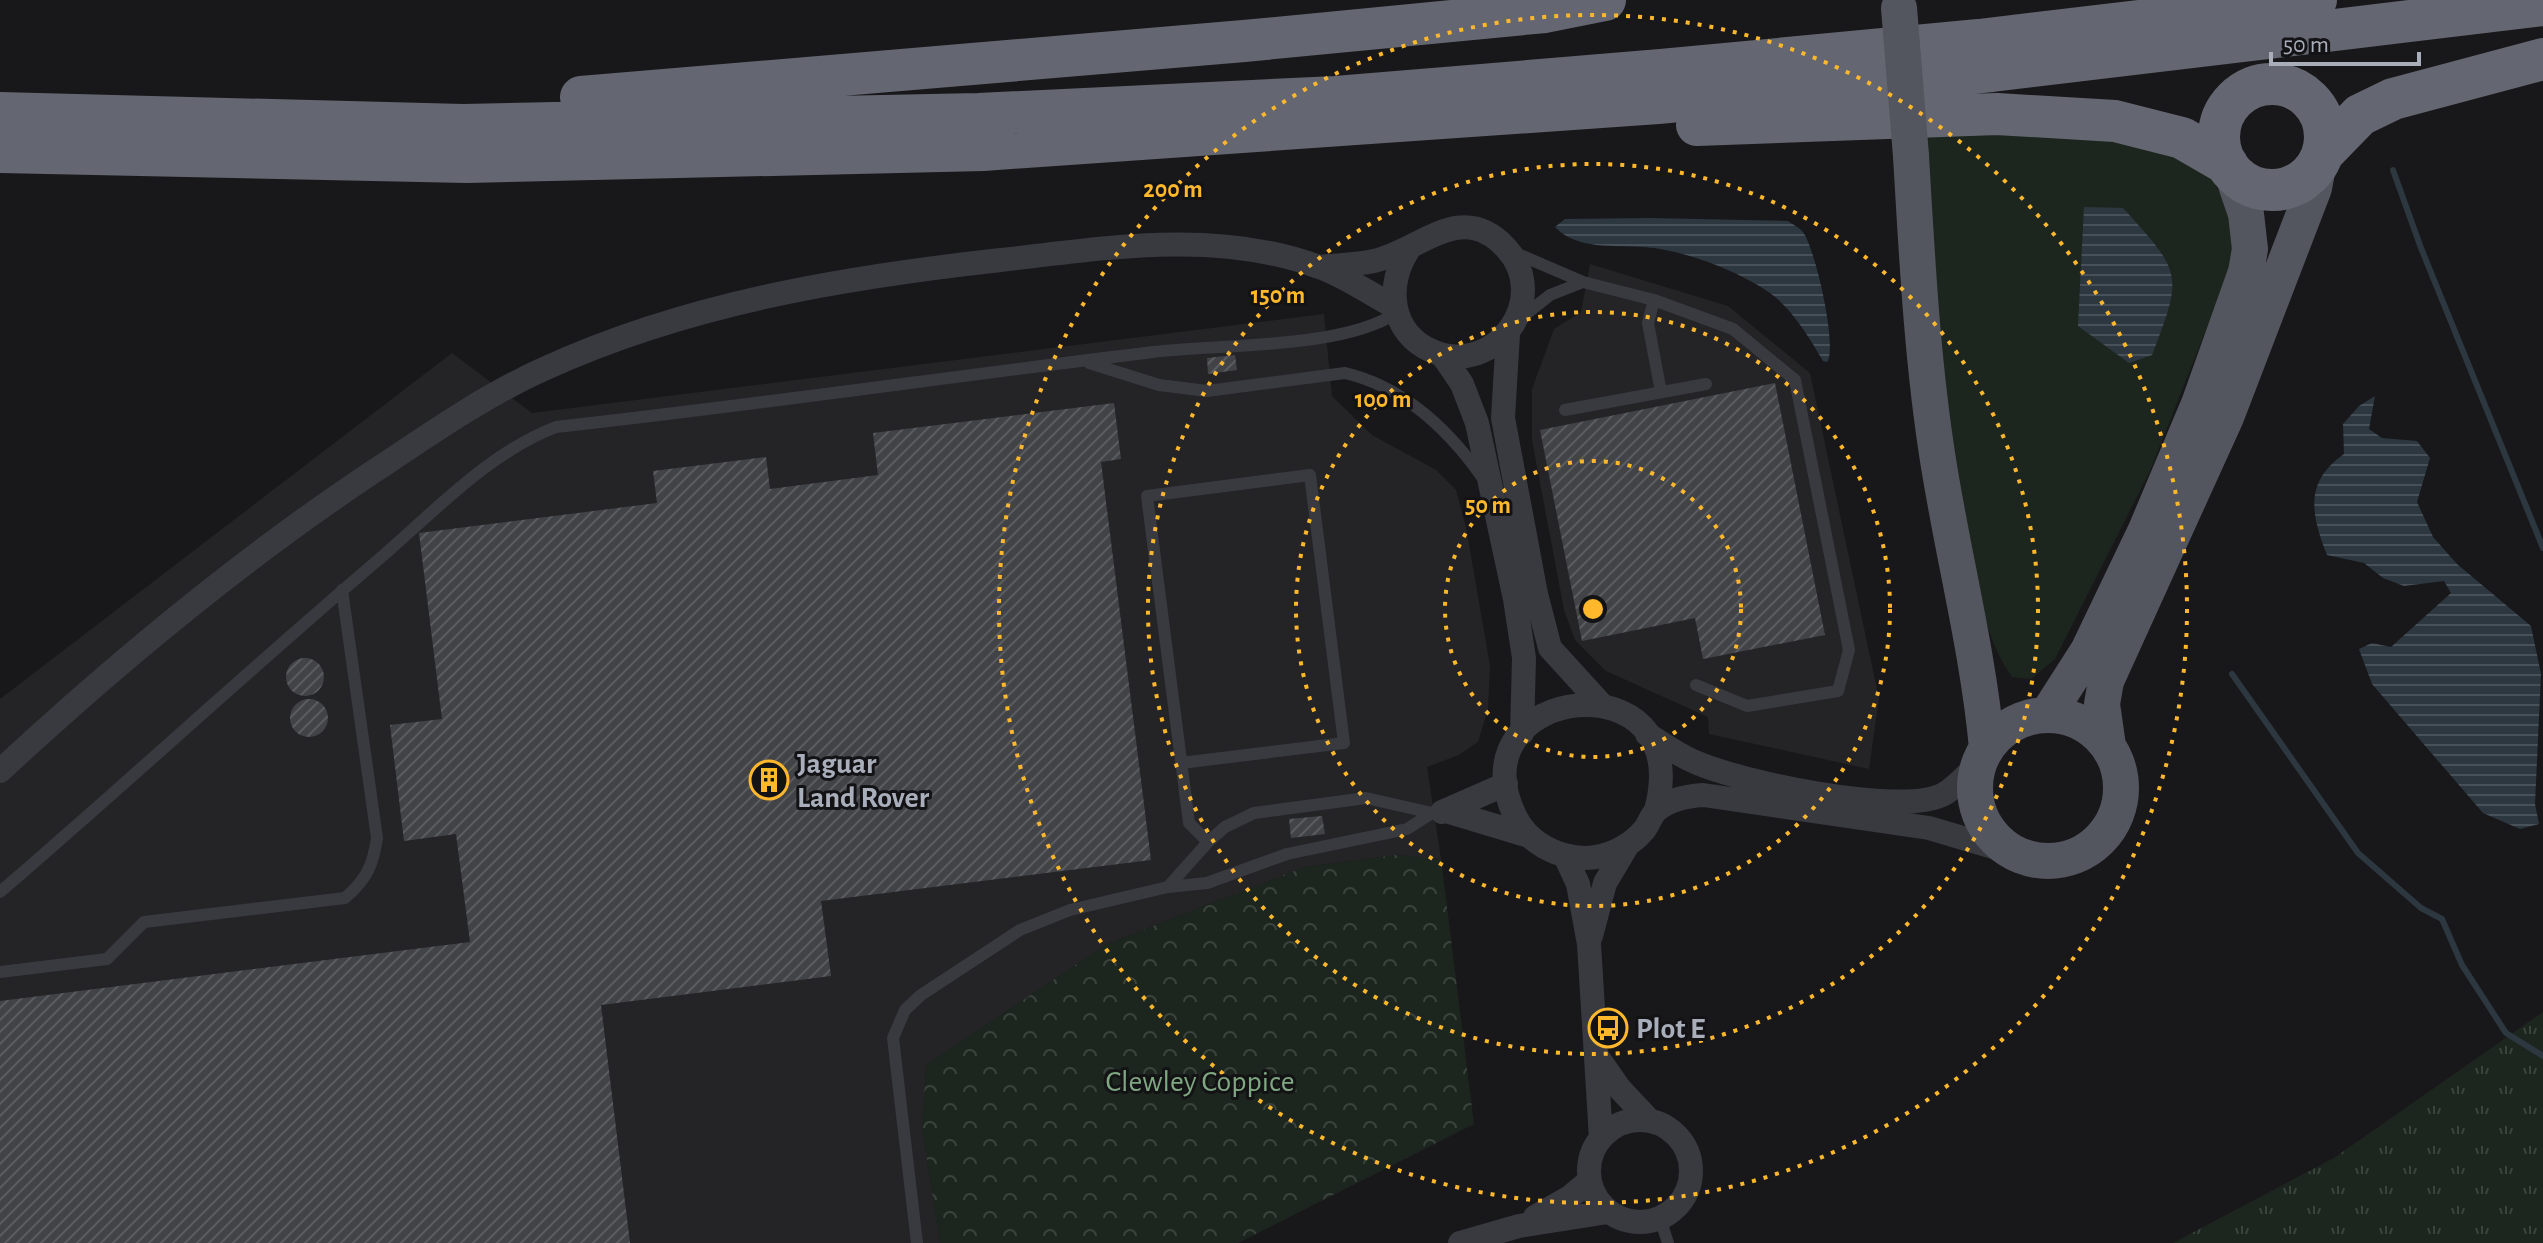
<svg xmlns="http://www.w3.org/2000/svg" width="2543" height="1243" viewBox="0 0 2543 1243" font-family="'Alegreya Sans',sans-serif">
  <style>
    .built { fill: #242427 }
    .grass { fill: #1d261e }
    .forest { fill: url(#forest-crowns) }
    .park { fill: url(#park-tufts) }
    .water { fill: url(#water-rules) }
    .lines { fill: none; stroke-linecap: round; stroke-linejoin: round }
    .stream { stroke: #2c3740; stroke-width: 6 }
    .building { fill: url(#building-hatch) }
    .lane { stroke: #383a40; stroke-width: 12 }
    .street { stroke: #383a40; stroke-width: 24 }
    .primary { stroke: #54565f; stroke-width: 36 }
    .highway { stroke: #646771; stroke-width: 42 }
    .primary-bridge { stroke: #54565f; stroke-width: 36 }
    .ring { fill: none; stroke: #ffb82b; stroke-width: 4; stroke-dasharray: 4 8 }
    .labels { text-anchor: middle; stroke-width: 6; stroke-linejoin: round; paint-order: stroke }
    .poi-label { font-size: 30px; font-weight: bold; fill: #a9aebb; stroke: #131315; text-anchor: start }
    .park-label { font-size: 30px; fill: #7fa781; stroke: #131315 }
    .centre { fill: #ffb82b; stroke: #131315; stroke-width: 4 }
    .ring-label { font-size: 24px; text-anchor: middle; font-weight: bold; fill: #ffb82b; stroke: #131315; stroke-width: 6; stroke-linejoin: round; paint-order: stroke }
  </style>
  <defs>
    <pattern id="forest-crowns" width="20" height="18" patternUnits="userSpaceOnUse" patternTransform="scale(2)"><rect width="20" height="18" fill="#1d261e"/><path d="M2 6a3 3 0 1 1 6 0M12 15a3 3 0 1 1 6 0" fill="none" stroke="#3b433d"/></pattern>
    <pattern id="park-tufts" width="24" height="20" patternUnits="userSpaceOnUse" patternTransform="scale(2)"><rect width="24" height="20" fill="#1d261e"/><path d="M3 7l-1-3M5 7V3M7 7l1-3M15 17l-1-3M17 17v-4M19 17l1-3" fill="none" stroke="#3b433d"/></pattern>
    <pattern id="water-rules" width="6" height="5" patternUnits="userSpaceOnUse" patternTransform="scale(2)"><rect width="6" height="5" fill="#2c3740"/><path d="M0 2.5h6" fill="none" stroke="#48515a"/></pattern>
    <pattern id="building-hatch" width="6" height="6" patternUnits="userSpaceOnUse" patternTransform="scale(2)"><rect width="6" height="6" fill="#424347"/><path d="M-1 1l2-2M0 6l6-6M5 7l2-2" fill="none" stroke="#5a5c60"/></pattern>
  </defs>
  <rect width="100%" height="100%" fill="#18181a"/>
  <path class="built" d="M1590 264 1728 306 1810 373 1879 699 1869 769 1709 734 1708 717 1606 671 1575 640 1564 610 1532 440V389L1554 329 1581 312Z
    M1324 314 1332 396 1372 435 1436 470 1456 490 1466 527 1490 666 1488 709 1478 742 1459 755 1427 767 1441 859 1396 855 1305 867 1107 944 926 1065 922 1128 940 1243H0V699L452 353 532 413Z"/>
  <path class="grass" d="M1925 131 2107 139 2178 154 2212 179 2232 213 2235 257 2150 471 2055 659 2031 679 2012 677C1987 641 1980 599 1971 557 1940 417 1935 273 1925 131Z"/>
  <path class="forest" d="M1396 855 1441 859 1474 1124 1238 1243H940L922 1128 926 1065 1107 944 1305 867Z"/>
  <path class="park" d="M2543 1012V1243H2173L2334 1158Z"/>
  <path class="water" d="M2084 207 2123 208C2181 272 2184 273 2152 355L2129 363 2078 326Z
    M1651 218 1788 221C1792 224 1800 228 1803 232 1815 248 1838 347 1827 362L1823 361C1809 337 1792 309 1770 293 1739 271 1681 249 1643 247 1614 245 1577 250 1555 227L1565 219Z
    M2375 396 2369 429 2382 438 2417 441 2430 458 2417 502 2433 537 2457 564 2531 626 2541 674 2535 804 2539 824 2520 829 2483 813 2372 684 2359 649 2372 643 2391 647 2451 593 2444 581 2404 586 2383 578 2364 563 2327 555C2311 514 2304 482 2344 454L2343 424 2359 406Z"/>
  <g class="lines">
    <path class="stream" d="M2393 170 2421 248 2543 548
      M2232 674 2358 853 2421 908 2442 919 2462 965 2506 1033 2543 1056"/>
  </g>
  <path class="building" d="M1235 355 1237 370 1208 374 1207 358Z
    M1775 383 1825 635 1703 659 1695 618 1582 641 1540 430Z
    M1114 403 1121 459 1101 462 1151 860 821 901 831 976 601 1005 630 1243H0V1001L470 942 456 834 404 841 390 725 442 719 419 533 657 503 653 471 766 457 770 489 878 475 873 433Z
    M286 677a19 19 0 1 1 38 0a19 19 0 1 1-38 0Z
    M290 718a19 19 0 1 1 38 0a19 19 0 1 1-38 0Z
    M1322 816 1325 834 1291 838 1289 819Z"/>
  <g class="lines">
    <path class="lane" d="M1511 251 1583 282 1654 300 1733 329 1795 380 1849 650 1838 691 1747 706 1696 685
      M1654 300 1648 323 1661 392
      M1521 318 1550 295 1583 282
      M1089 363 1159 385 1207 391 1345 373C1404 387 1448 429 1482 477
      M1565 410 1706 384
      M1181 763 1344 743 1310 475 1147 496 1189 823 1208 842
      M1168 887 1208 842 1225 827 1254 813 1366 798 1432 813
      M0 892C127 783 250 669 378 560 433 513 488 453 556 427 756 405 954 376 1153 352 1219 344 1343 349 1396 313
      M0 972 107 959 144 922 345 898C367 879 373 865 377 838L342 590
      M1660 1218 1668 1243
      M917 1243 893 1038 905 1010 921 995 1020 930 1070 910 1168 887 1207 883 1287 854 1407 829 1432 813"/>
    <path class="street" d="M1319 267C1337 265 1356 265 1374 261 1420 251 1461 199 1506 248 1553 299 1494 378 1432 351 1390 333 1385 284 1409 249
      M1508 334 1503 418 1536 594 1550 648 1601 704
      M1443 356 1462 384 1477 423 1515 599 1524 658 1522 733
      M1647 734C1662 743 1678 755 1695 762 1740 782 1899 816 1942 795 1956 788 1968 773 1979 763
      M0 771C122 658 251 551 391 460 440 427 492 392 546 368 689 303 846 277 1001 260 1105 248 1217 229 1319 267 1345 276 1370 294 1395 307
      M1656 810C1698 655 1452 684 1515 816 1527 842 1557 858 1585 858 1606 858 1630 847 1644 830 1649 824 1651 815 1657 810 1669 800 1688 796 1703 795L1929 828 2020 855
      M1446 811 1529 836
      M1442 812 1506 784
      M1565 856 1578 884 1589 944 1601 1138
      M1591 936 1605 883 1627 846
      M1597 1056 1620 1089 1650 1121
      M1589 1171a51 51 0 1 1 102 0a51 51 0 1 1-102 0Z
      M1535 1217 1570 1197 1589 1181
      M1460 1243 1519 1226 1608 1212"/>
    <path class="primary" d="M1911 156C1917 257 1922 359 1938 460 1953 556 1978 650 1987 748
      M2047 715 2088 651 2146 530 2199 404 2246 272 2250 249 2246 214 2231 170
      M1975 788a73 73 0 1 1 146 0a73 73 0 1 1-146 0Z
      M2108 746 2102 704 2106 681 2226 417 2314 188 2319 161"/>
    <path class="highway" d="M2219 137a53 53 0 1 1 106 0a53 53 0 1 1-106 0Z
      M581 97 1244 41 1545 12 1605 0
      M0 113 463 125 979 114 1336 97 1661 70 1979 40 2316 0
      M1697 125 1997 114 2115 121 2182 138 2227 164
      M0 152 467 162 983 150 1658 103 1992 71 2543 5
      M2323 153 2360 115 2393 99 2543 59"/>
    <path class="primary-bridge" d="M1899 8 1911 156"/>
  </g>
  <g class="ring">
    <circle cx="1593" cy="609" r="148"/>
    <circle cx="1593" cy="609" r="297"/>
    <circle cx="1593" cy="609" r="445"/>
    <circle cx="1593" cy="609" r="594"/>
  </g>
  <defs>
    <g id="building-ring" transform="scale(2)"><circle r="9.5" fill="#131315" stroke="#ffb82b" stroke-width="1.5"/><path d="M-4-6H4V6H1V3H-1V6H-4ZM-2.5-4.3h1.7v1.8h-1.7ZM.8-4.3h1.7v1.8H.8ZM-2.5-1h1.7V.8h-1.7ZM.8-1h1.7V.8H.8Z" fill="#ffb82b"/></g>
    <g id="bus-ring" transform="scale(2)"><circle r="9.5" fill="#131315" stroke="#ffb82b" stroke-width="1.5"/><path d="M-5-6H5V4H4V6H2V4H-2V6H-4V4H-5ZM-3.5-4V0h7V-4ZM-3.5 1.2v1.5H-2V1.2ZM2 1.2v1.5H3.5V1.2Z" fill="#ffb82b"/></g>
  </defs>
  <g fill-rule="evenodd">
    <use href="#building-ring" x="769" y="780"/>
    <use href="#bus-ring" x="1608" y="1028"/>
  </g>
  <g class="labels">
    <g class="poi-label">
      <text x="797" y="773">Jaguar<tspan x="797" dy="34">Land Rover</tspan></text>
      <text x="1636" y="1038">Plot E</text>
    </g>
    <g class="park-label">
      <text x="1200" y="1091">Clewley Coppice</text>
    </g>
  </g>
  <circle cx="1593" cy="609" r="12" class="centre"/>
  <g class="ring-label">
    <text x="1173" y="197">200 m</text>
    <text x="1278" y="303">150 m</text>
    <text x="1383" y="407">100 m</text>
    <text x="1488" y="513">50 m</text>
  </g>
  <path d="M2271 52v12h148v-12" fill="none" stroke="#a9aebb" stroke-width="4"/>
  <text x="2283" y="52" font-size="24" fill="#a9aebb" stroke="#131315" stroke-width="6" paint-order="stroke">50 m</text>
</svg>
